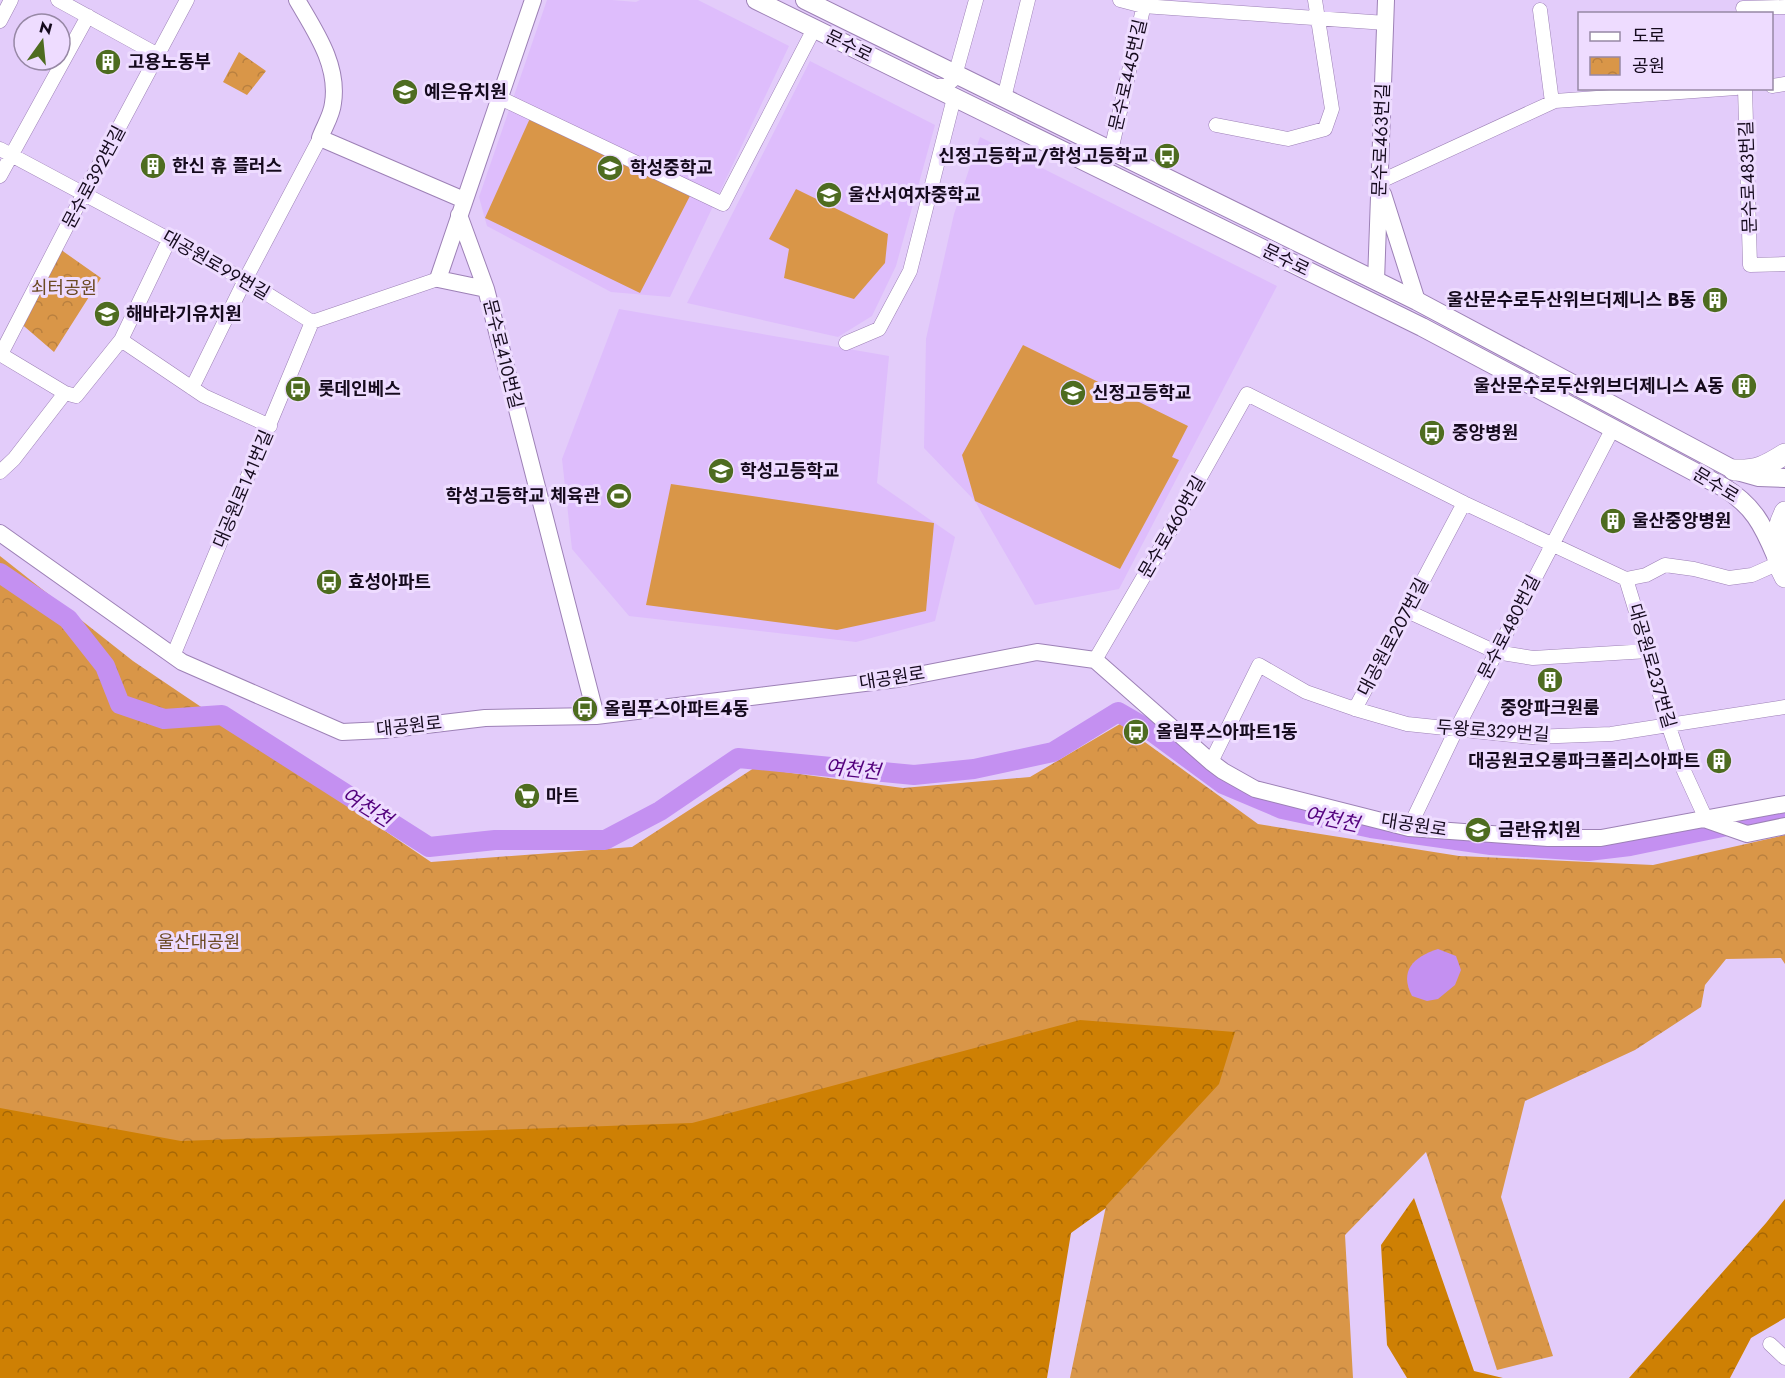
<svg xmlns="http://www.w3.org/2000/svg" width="1785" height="1378" viewBox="0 0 1785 1378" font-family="Jost,'Noto Sans KR',sans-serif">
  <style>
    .built { fill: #debdfc }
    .forest { fill: url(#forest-crowns) }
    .park { fill: url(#park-crowns) }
    .pitch { fill: #d99648 }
    .water { fill: #c490f1 }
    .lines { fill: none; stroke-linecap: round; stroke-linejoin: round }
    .river { stroke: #c490f1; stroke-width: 20 }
    .minor-casing { stroke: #9d81b6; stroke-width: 15 }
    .tertiary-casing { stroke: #9d81b6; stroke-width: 18 }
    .secondary-casing { stroke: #9d81b6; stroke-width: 20 }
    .primary-casing { stroke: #9d81b6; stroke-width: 22 }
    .minor { stroke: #fff; stroke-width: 14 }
    .tertiary { stroke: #fff; stroke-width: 16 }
    .secondary { stroke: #fff; stroke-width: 18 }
    .primary { stroke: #fff; stroke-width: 21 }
    .labels { text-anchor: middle; stroke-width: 6; stroke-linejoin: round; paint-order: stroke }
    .street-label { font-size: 18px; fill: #150a1d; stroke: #eedcff }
    .poi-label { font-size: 18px; font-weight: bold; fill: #150a1d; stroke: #eedcff; text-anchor: start }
    .park-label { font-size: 18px; fill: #6b4a23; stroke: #eedcff }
    .water-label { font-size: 20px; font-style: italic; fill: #53017d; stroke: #eedcff }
  </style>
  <defs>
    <pattern id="forest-crowns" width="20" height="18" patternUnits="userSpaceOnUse" patternTransform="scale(1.5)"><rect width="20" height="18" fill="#ce8004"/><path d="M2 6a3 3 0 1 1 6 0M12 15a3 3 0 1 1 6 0" fill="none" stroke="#a66705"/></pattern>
    <pattern id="park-crowns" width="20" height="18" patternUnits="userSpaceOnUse" patternTransform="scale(1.5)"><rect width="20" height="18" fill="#d99648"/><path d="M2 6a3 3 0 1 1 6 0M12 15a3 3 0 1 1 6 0" fill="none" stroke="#b9803f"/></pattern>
  </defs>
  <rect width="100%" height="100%" fill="#e3ccfa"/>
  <path class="built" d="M547 0H612L636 2 640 0H698L789 46 670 297 611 292 487 226 479 197Z
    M810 61 935 125 896 266 872 316 838 337 687 303Z
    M980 137 1277 286 1119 589 1035 605 975 501 924 448 926 339 954 214Z
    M619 309 889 356 877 483 955 537 935 621 856 642 629 616 572 549 562 459Z"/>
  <path class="forest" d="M0 881 1344 907 1257 1100 1071 1233 1047 1378H0Z
    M1414 1198 1474 1371 1503 1378H1407L1387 1345 1381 1245Z
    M1785 1199V1318L1751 1338 1730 1378H1629L1766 1223Z"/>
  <path class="park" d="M239 52 266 71 247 95 223 82Z
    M57 247 101 278 54 352 18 321Z
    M0 556 133 661 431 862 632 847 754 768 903 788 1030 777 1120 724 1258 824 1459 856 1653 865 1785 835V964L1781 958 1726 959 1705 985 1701 1007 1635 1050 1525 1101 1501 1197 1553 1356 1497 1370 1426 1152 1345 1235 1353 1378H1070L1106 1206 1219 1084 1235 1032 1080 1020 692 1123 181 1141 0 1108Z"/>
  <path class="pitch" d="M531 116 692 192 640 293 485 218Z
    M796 189 888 234 885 263 854 299 784 278 789 249 769 239Z
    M1023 345 1188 426 1172 457 1179 460 1120 569 975 501 962 455Z
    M671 484 934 523 926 611 837 630 646 605Z"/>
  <path class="water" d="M1438 949 1456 956 1461 970 1455 985 1438 999 1427 1001 1412 996C1399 971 1413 957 1438 949Z"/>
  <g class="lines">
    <path class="river" d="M0 573 68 619 105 666 120 704 164 719 222 715 429 847 495 840H605L660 811 738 758 914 775 974 769 1053 752 1118 712 1151 731 1223 784 1282 809 1371 828 1491 845 1588 851 1630 846 1785 814"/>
    <g class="minor-casing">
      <path id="minor" d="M58 0 158 55
        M1120 0 1143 6 1386 23
        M1743 8 1785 7
        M1540 10 1552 102
        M0 21 11 0
        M933 86H946L954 79 976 0
        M1772 86 1785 84
        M1745 88 1750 265 1785 264
        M500 98 723 204 814 29
        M1004 98 1028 0
        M1216 125 1288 139 1325 129 1332 109 1315 0
        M0 149 245 280 312 322 438 279
        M1111 151 1145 0
        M0 176 88 16
        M1379 182 1555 101 1736 88
        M121 340 204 396 270 426
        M846 343 879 329 910 271 954 98
        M0 354 65 393 76 396 121 340 170 238
        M1 354 84 193 187 0
        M192 388 245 280 320 138
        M0 472 14 459 65 393
        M1626 579 1648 651 1668 724 1684 771 1706 819
        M1407 611 1496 652 1533 658 1648 651
        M173 656 312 322
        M1095 660 1161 547 1247 394 1464 503 1626 579 1646 575 1665 565 1694 569 1729 578 1752 575 1779 563
        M1355 709 1464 503
        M1211 762 1259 665 1306 692 1355 709 1407 724 1532 737 1611 734 1785 707
        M1409 828 1456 730 1613 428
        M1770 1344 1785 1358"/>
    </g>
    <g class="tertiary-casing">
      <path id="tertiary" d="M297 0C315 31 339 65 333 103 332 115 324 127 320 138L464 200
        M533 0 438 279 486 289 596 716
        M1383 194 1417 301
        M459 215 486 289
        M1376 281 1386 0
        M0 533 182 662 342 732 384 730 485 718 596 716 897 679 1037 652 1095 660 1211 762 1223 771 1255 789 1409 828 1548 838H1601L1785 804
        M1707 820 1747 834 1785 826"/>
    </g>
    <g class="secondary-casing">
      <path id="secondary" d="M756 0 1422 327 1723 487C1753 505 1763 525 1776 556
        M805 0 1417 301 1734 470 1759 477 1785 478"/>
    </g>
    <g class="primary-casing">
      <path id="primary" d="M1734 470C1757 471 1766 466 1785 454
        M1785 512C1775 532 1773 557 1785 577"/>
    </g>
    <use href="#minor" class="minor"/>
    <use href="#tertiary" class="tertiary"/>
    <use href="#secondary" class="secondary"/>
    <use href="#primary" class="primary"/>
  </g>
  <defs>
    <g id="building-disc" transform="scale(1.35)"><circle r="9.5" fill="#4e6c20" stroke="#eedcff"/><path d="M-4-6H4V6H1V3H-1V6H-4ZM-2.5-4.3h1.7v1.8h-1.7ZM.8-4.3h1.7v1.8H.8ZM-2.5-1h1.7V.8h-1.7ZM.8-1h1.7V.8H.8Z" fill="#fff"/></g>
    <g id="school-disc" transform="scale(1.35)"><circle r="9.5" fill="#4e6c20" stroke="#eedcff"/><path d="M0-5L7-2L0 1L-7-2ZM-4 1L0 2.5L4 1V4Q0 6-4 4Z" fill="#fff"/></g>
    <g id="bus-disc" transform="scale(1.35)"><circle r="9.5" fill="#4e6c20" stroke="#eedcff"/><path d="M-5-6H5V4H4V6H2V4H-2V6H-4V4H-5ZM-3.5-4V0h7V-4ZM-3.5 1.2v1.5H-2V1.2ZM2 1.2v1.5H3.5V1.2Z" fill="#fff"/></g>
    <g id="stadium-disc" transform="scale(1.35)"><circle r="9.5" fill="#4e6c20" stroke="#eedcff"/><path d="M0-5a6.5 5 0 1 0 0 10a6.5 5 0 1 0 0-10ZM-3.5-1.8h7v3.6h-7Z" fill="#fff"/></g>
    <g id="supermarket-disc" transform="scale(1.35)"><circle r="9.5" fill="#4e6c20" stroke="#eedcff"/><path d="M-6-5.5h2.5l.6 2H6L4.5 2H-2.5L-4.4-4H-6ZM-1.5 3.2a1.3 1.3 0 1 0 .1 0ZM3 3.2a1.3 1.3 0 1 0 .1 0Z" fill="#fff"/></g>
  </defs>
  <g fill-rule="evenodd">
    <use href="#building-disc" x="108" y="62"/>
    <use href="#school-disc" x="405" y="92"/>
    <use href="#bus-disc" x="1167" y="156"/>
    <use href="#building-disc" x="153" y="166"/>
    <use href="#school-disc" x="610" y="168"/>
    <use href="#school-disc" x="829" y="195"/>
    <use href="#building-disc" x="1715" y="300"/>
    <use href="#school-disc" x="107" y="314"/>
    <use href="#building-disc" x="1744" y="386"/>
    <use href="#bus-disc" x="298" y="389"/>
    <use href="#school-disc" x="1073" y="393"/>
    <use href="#bus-disc" x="1432" y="433"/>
    <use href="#school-disc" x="721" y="471"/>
    <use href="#stadium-disc" x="619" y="496"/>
    <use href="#building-disc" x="1613" y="521"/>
    <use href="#bus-disc" x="329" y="582"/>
    <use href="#building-disc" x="1550" y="680"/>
    <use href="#bus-disc" x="585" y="709"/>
    <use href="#bus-disc" x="1136" y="732"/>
    <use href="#building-disc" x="1719" y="761"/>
    <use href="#supermarket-disc" x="527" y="796"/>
    <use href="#school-disc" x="1478" y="830"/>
  </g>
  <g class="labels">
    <g class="street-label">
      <text transform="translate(849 46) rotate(26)" y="6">문수로</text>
      <text transform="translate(1128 75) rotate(-77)" y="6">문수로445번길</text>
      <text transform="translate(1381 140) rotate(-88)" y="6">문수로463번길</text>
      <text transform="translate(94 177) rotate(-62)" y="6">문수로392번길</text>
      <text transform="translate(1748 177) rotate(-92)" y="6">문수로483번길</text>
      <text transform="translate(1286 260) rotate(26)" y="6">문수로</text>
      <text transform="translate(216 265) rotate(30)" y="6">대공원로99번길</text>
      <text transform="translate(503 354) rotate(76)" y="6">문수로410번길</text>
      <text transform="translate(1716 485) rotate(31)" y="6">문수로</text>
      <text transform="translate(243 489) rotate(-67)" y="6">대공원로141번길</text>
      <text transform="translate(1172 527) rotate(-60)" y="6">문수로460번길</text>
      <text transform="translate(1509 627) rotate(-63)" y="6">문수로480번길</text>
      <text transform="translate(1393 637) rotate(-62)" y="6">대공원로207번길</text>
      <text transform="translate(1652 666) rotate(74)" y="6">대공원로237번길</text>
      <text transform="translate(892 678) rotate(-9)" y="6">대공원로</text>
      <text transform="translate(409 726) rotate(-6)" y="6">대공원로</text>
      <text transform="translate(1493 731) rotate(4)" y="6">두왕로329번길</text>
      <text transform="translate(1414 825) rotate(9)" y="6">대공원로</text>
    </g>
    <g class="poi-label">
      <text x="128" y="68">고용노동부</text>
      <text x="424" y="98">예은유치원</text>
      <text x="1148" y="162" text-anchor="end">신정고등학교/학성고등학교</text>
      <text x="172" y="172">한신 휴 플러스</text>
      <text x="630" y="174">학성중학교</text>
      <text x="848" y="201">울산서여자중학교</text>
      <text x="1696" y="306" text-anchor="end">울산문수로두산위브더제니스 B동</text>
      <text x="126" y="320">해바라기유치원</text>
      <text x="1724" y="392" text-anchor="end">울산문수로두산위브더제니스 A동</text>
      <text x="318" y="395">롯데인베스</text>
      <text x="1092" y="399">신정고등학교</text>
      <text x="1452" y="439">중앙병원</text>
      <text x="740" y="477">학성고등학교</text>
      <text x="600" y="502" text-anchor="end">학성고등학교 체육관</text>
      <text x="1632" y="527">울산중앙병원</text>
      <text x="348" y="588">효성아파트</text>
      <text x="1550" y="714" text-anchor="middle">중앙파크원룸</text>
      <text x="604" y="715">올림푸스아파트4동</text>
      <text x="1156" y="738">올림푸스아파트1동</text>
      <text x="1700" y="767" text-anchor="end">대공원코오롱파크폴리스아파트</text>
      <text x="546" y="802">마트</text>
      <text x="1498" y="836">금란유치원</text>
    </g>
    <g class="park-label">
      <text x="64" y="294">쇠터공원</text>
      <text x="199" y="948">울산대공원</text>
    </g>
    <g class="water-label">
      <text transform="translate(853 769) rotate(6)" y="7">여천천</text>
      <text transform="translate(367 807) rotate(32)" y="7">여천천</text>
      <text transform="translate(1332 819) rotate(12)" y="7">여천천</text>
    </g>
  </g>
  <rect x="1578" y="12" width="195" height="78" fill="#eedcff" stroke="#9788a5" stroke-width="1.5"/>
  <rect x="1590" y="32" width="30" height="9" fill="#ffffff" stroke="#9788a5" stroke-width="1.5"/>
  <text x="1632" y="42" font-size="18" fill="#150a1d">도로</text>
  <rect x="1590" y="57" width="30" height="18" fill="url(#park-crowns)" stroke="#9788a5" stroke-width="1.5"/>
  <text x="1632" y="72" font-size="18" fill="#150a1d">공원</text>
  <g transform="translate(42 42) rotate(15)"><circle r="28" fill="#eedcff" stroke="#9788a5" stroke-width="1.5"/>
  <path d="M0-4.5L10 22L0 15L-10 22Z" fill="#4e6c20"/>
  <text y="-9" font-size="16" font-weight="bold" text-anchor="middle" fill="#150a1d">N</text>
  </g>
</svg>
